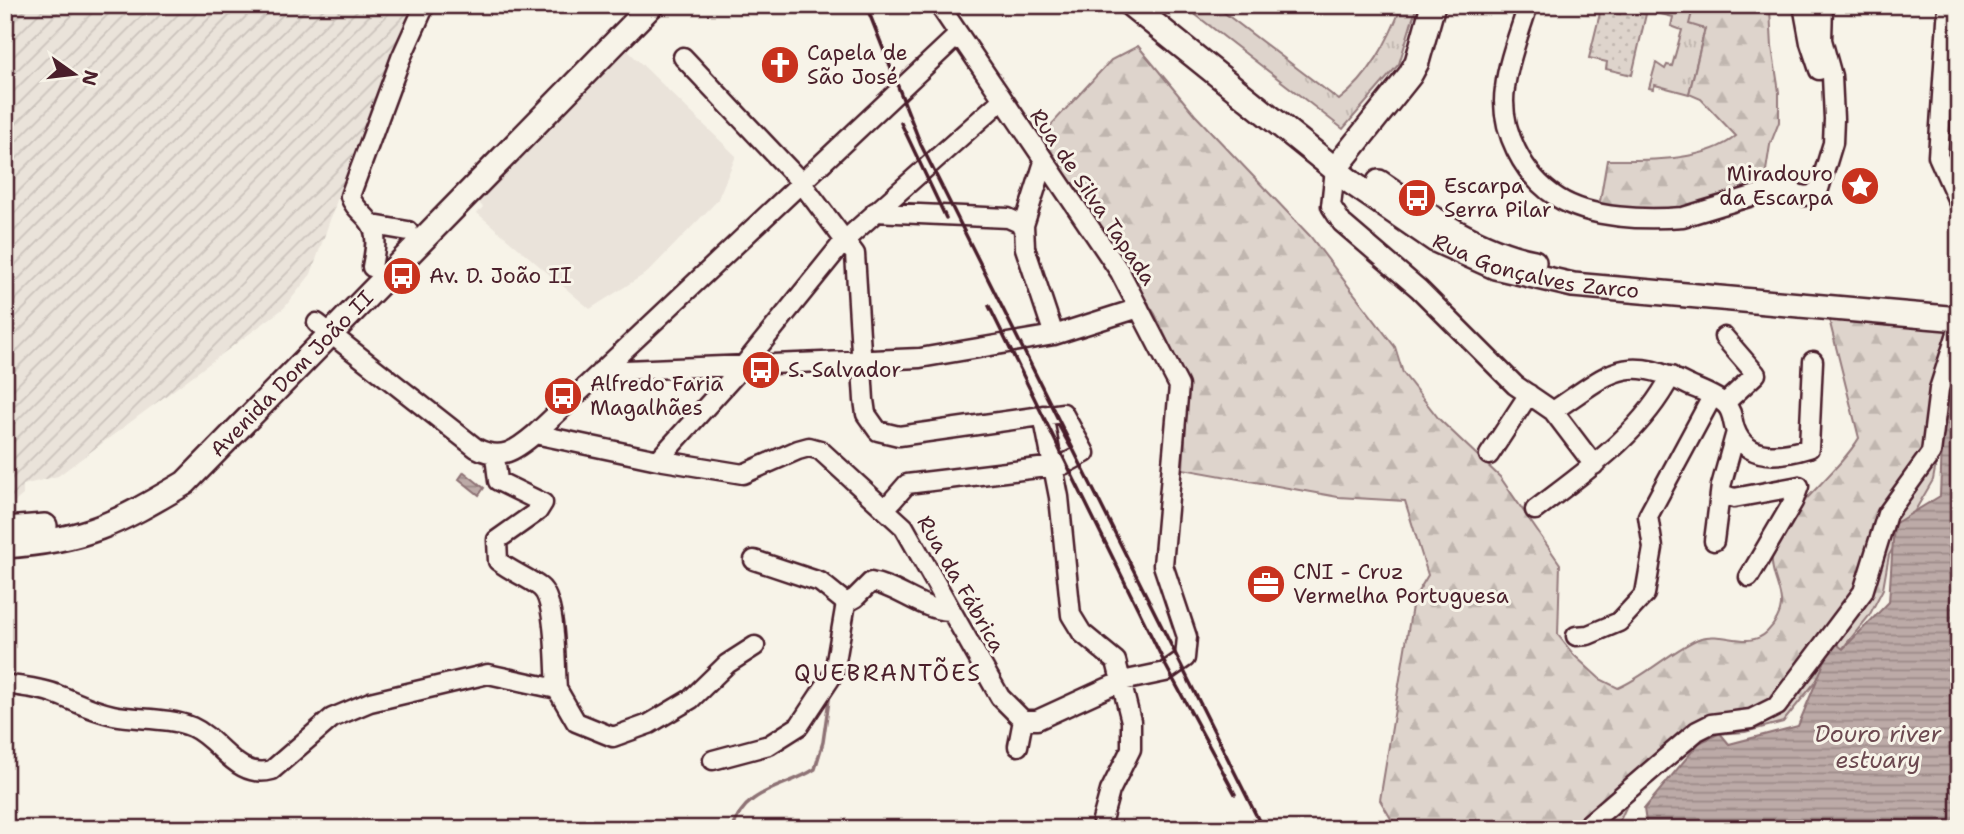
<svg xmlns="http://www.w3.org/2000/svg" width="1964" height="834" viewBox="0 0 1964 834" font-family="'Shantell Sans',sans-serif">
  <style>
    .built { fill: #eae3da }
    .industrial { fill: url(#industrial-furrows) }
    .grass { fill: url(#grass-tufts); stroke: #947a7c; stroke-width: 2 }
    .forest { fill: url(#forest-firs); stroke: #947a7c; stroke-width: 2 }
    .park { fill: url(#park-dots); stroke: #947a7c; stroke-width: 2 }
    .water { fill: url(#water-rules); stroke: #8e7275; stroke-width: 2 }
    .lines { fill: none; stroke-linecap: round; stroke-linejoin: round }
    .stream { stroke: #8e7275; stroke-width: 3.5 }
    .minor-casing { stroke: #4a1f2b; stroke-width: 23 }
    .major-casing { stroke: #4a1f2b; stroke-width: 28 }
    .minor { stroke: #f7f3e8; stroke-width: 18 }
    .major { stroke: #f7f3e8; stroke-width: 23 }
    .rail { stroke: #4a1f2b; stroke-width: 3.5 }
    .labels { text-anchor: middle; stroke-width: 6; stroke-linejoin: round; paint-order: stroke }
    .poi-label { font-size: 21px; fill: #4a1f2b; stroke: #f7f3e8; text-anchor: start }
    .street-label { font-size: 21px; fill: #4a1f2b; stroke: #f7f3e8 }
    .neighbourhood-label { font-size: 23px; letter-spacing: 2px; fill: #4a1f2b; stroke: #f7f3e8 }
    .water-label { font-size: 23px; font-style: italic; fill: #6c4950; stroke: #f7f3e8 }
  </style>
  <defs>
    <pattern id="industrial-furrows" width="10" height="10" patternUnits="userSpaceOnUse" patternTransform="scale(1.75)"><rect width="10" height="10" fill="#eae3da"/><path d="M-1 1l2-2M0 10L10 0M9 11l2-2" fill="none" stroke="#cac2bb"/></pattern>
    <pattern id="grass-tufts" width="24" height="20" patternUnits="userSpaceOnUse" patternTransform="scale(1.75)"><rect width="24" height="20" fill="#ded4cc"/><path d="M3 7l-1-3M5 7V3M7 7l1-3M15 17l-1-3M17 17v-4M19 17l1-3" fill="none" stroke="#c0b6af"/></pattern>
    <pattern id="forest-firs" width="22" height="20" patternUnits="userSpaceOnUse" patternTransform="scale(1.75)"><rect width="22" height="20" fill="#ded4cc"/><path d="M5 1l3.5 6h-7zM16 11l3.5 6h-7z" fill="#c0b6af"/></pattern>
    <pattern id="park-dots" width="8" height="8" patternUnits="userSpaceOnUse" patternTransform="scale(1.75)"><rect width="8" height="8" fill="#ded4cc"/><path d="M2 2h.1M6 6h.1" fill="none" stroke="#c0b6af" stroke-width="1.8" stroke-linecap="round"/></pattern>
    <pattern id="water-rules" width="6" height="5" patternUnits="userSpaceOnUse" patternTransform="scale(1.75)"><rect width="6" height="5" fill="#bcaaa7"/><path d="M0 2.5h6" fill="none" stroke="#9b8a88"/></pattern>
  </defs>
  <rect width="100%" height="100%" fill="#f7f3e8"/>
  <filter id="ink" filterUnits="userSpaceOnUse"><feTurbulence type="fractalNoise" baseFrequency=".0143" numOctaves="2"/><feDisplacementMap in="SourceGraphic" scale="14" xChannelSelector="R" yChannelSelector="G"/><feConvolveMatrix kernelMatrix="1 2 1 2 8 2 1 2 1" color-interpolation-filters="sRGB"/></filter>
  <g filter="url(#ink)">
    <path class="built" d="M625 48 736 156 717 201 648 272 590 309 477 213 483 207 476 200Z"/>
    <path class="industrial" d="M5 5H418L346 183H343L311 274 284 308 58 476 23 485V495L5 510Z"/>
    <path class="grass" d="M1183 5H1214L1339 100C1370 76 1388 42 1402 5H1417L1399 64 1343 129Z
      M1659 5H1694L1690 24 1705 28 1689 94 1655 85 1653 89 1649 88 1656 63 1665 69 1667 65 1672 66 1682 30 1671 26 1673 17 1657 13Z"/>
    <path class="forest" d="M1694 5H1768L1770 9 1772 47 1779 92V122L1770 145 1763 190C1708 205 1655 215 1599 207L1607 160C1647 160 1705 162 1736 136L1701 99 1689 94 1705 29 1689 24Z
      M1138 46 1195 115 1310 236 1395 347 1403 373 1439 419 1500 477 1560 564 1558 635 1574 655 1600 679 1618 688C1645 677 1677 646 1701 638 1723 631 1749 650 1767 632 1801 597 1761 580 1775 543 1788 509 1838 473 1859 438L1829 319 1959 330V364L1950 389 1933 480 1889 555 1883 589 1869 616 1783 722 1745 732 1701 735 1634 790 1616 829H1397L1380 800 1413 600 1428 575 1405 501 1338 497 1183 469 1188 385 1155 314 1039 138 1111 60Z"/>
    <path class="park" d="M1621 8 1646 14 1632 75 1606 69 1607 62 1589 58 1601 9 1620 14Z"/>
    <path class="water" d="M1959 357V829H1647L1644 809 1699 743 1720 733 1729 744 1798 726 1833 641 1843 649 1889 602 1894 524 1940 496 1944 390Z
      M464 472 484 488 479 495 459 479Z"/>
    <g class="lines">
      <path class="stream" d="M733 829C743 789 786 788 815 769L823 742 830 693"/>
      <g class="minor-casing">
        <path id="minor" d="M939 5 1120 272 1179 386 1163 565 1187 637 1185 658 1165 672 1122 681 1037 720H1023
          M1528 5C1520 32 1508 60 1505 88 1499 129 1523 176 1558 198 1591 219 1646 220 1683 217L1779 188 1804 196 1812 195 1819 189 1833 143 1834 119 1832 76 1822 40 1823 5
          M1803 5 1810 43 1819 70
          M1948 5 1938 156 1959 203
          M683 57 800 181 855 254 864 400 866 414 878 431 899 436 1063 413 1085 453 1063 465 907 484 886 508
          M1044 162 1024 225 1025 248 1054 335
          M1335 169 1331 206 1342 223 1419 289 1515 385 1553 411 1594 465
          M875 212 1008 218 1024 225
          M373 225 408 231
          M372 267C374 255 378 240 373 228 368 215 354 210 350 196L401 58 425 5
          M317 323 476 448C501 461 515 451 535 434L958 35
          M1724 337 1756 374 1725 403
          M601 371 920 358 1054 335 1139 308
          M1553 411C1608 375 1623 351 1688 385 1699 390 1717 396 1726 405 1733 412 1732 421 1735 429 1747 463 1783 456 1809 448L1813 361
          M1043 415 1059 497 1071 615 1082 633 1116 661 1131 721V749L1110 791 1102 820 1103 829
          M535 434 658 460 743 474 798 450 809 447 820 450 904 527 1000 697 1023 720
          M1489 455 1529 394
          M495 456 498 481 543 503 538 511 497 540 498 561C512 572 527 577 540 587 557 600 555 667 557 689
          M658 460 744 365 845 240 1002 100
          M1722 494 1734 498 1799 486
          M1535 510C1586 471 1641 434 1671 376
          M1714 541 1721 486 1736 432
          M754 560 820 582 846 603
          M1749 577 1793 502 1799 486
          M846 603 855 598 871 582C899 587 921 610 950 611
          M1576 636 1588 635 1619 622 1645 594 1653 548 1648 516 1712 397
          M5 684C22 687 42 688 58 695 77 702 92 711 113 715 137 720 169 717 192 727 221 740 236 780 272 770L332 718 370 702 488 674 557 689 576 722 613 737 649 724 691 699 727 664 755 646
          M1018 746 1023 720
          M713 760 769 745 799 726 834 673 846 603
          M1583 829 1697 731 1711 724 1751 719 1777 706 1863 592 1887 514 1931 453 1939 389 1959 327"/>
      </g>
      <g class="major-casing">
        <g id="major">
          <path id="s1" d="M1131 5 1352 183 1435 240 1495 267 1573 285 1959 319"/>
          <path d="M1335 169 1410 75 1417 62 1433 5"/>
          <path d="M1379 182C1427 215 1477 251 1534 262"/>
          <path d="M5 529 45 526"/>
          <path id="s2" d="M5 546C85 541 117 523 185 483L652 5"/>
        </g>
      </g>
      <use href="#minor" class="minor"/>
      <use href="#major" class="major"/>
      <path class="rail" d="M866 5 921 145 1263 829
        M901 123 946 218
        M989 306 1166 666 1235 794"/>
    </g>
  </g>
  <defs>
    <g id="church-disc" transform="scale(2.0125)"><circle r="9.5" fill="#c8321e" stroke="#f7f3e8"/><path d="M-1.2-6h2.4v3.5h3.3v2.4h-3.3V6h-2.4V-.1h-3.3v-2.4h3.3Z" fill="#fff"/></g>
    <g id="sight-disc" transform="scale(2.0125)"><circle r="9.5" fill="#c8321e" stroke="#f7f3e8"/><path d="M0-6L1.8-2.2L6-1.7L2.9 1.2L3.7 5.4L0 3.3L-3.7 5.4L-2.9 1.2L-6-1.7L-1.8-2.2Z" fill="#fff"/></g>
    <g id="bus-disc" transform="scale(2.0125)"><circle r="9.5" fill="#c8321e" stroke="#f7f3e8"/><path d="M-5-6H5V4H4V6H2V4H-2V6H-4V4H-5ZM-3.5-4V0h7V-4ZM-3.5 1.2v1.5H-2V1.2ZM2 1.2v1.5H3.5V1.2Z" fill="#fff"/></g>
    <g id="office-disc" transform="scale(2.0125)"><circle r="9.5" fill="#c8321e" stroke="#f7f3e8"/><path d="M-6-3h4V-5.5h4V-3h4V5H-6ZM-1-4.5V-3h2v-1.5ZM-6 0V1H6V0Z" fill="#fff"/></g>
  </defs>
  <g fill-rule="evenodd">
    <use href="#church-disc" x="780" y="65"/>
    <use href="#sight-disc" x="1860" y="186"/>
    <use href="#bus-disc" x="1417" y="198"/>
    <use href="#bus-disc" x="402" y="276"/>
    <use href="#bus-disc" x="761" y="370"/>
    <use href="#bus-disc" x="563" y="396"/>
    <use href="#office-disc" x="1266" y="584"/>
  </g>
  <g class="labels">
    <g class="poi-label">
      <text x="807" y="60">Capela de<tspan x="807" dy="24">São José</tspan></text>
      <text x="1833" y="181" text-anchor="end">Miradouro<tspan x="1833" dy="24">da Escarpa</tspan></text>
      <text x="1444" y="193">Escarpa<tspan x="1444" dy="24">Serra Pilar</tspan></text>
      <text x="429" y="283">Av. D. João II</text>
      <text x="788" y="377">S. Salvador</text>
      <text x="590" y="391">Alfredo Faria<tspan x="590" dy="24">Magalhães</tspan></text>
      <text x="1293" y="579">CNI - Cruz<tspan x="1293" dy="24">Vermelha Portuguesa</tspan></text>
    </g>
    <g class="street-label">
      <text transform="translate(1093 197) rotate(56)" y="7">Rua de Silva Tapada</text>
      <text dy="7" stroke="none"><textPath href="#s1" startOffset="490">Rua Gonçalves Zarco</textPath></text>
      <text dy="7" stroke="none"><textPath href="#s2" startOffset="346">Avenida Dom João II</textPath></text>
      <text transform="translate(961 584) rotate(60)" y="7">Rua da Fábrica</text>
    </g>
    <g class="neighbourhood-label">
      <text x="888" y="681">QUEBRANTÕES</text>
    </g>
    <g class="water-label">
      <text x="1878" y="742">Douro river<tspan x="1878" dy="26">estuary</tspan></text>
    </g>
  </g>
  <rect width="1964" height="834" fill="none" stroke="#f7f3e8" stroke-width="28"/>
  <rect x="14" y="14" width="1936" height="806" fill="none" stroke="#4a1f2b" stroke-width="2.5" filter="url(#ink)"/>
  <g transform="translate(74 74) rotate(104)" stroke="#f7f3e8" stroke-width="5" paint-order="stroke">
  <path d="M0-5L12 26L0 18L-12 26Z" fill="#4a1f2b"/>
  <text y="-10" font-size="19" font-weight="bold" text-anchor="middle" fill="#4a1f2b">N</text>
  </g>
</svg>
